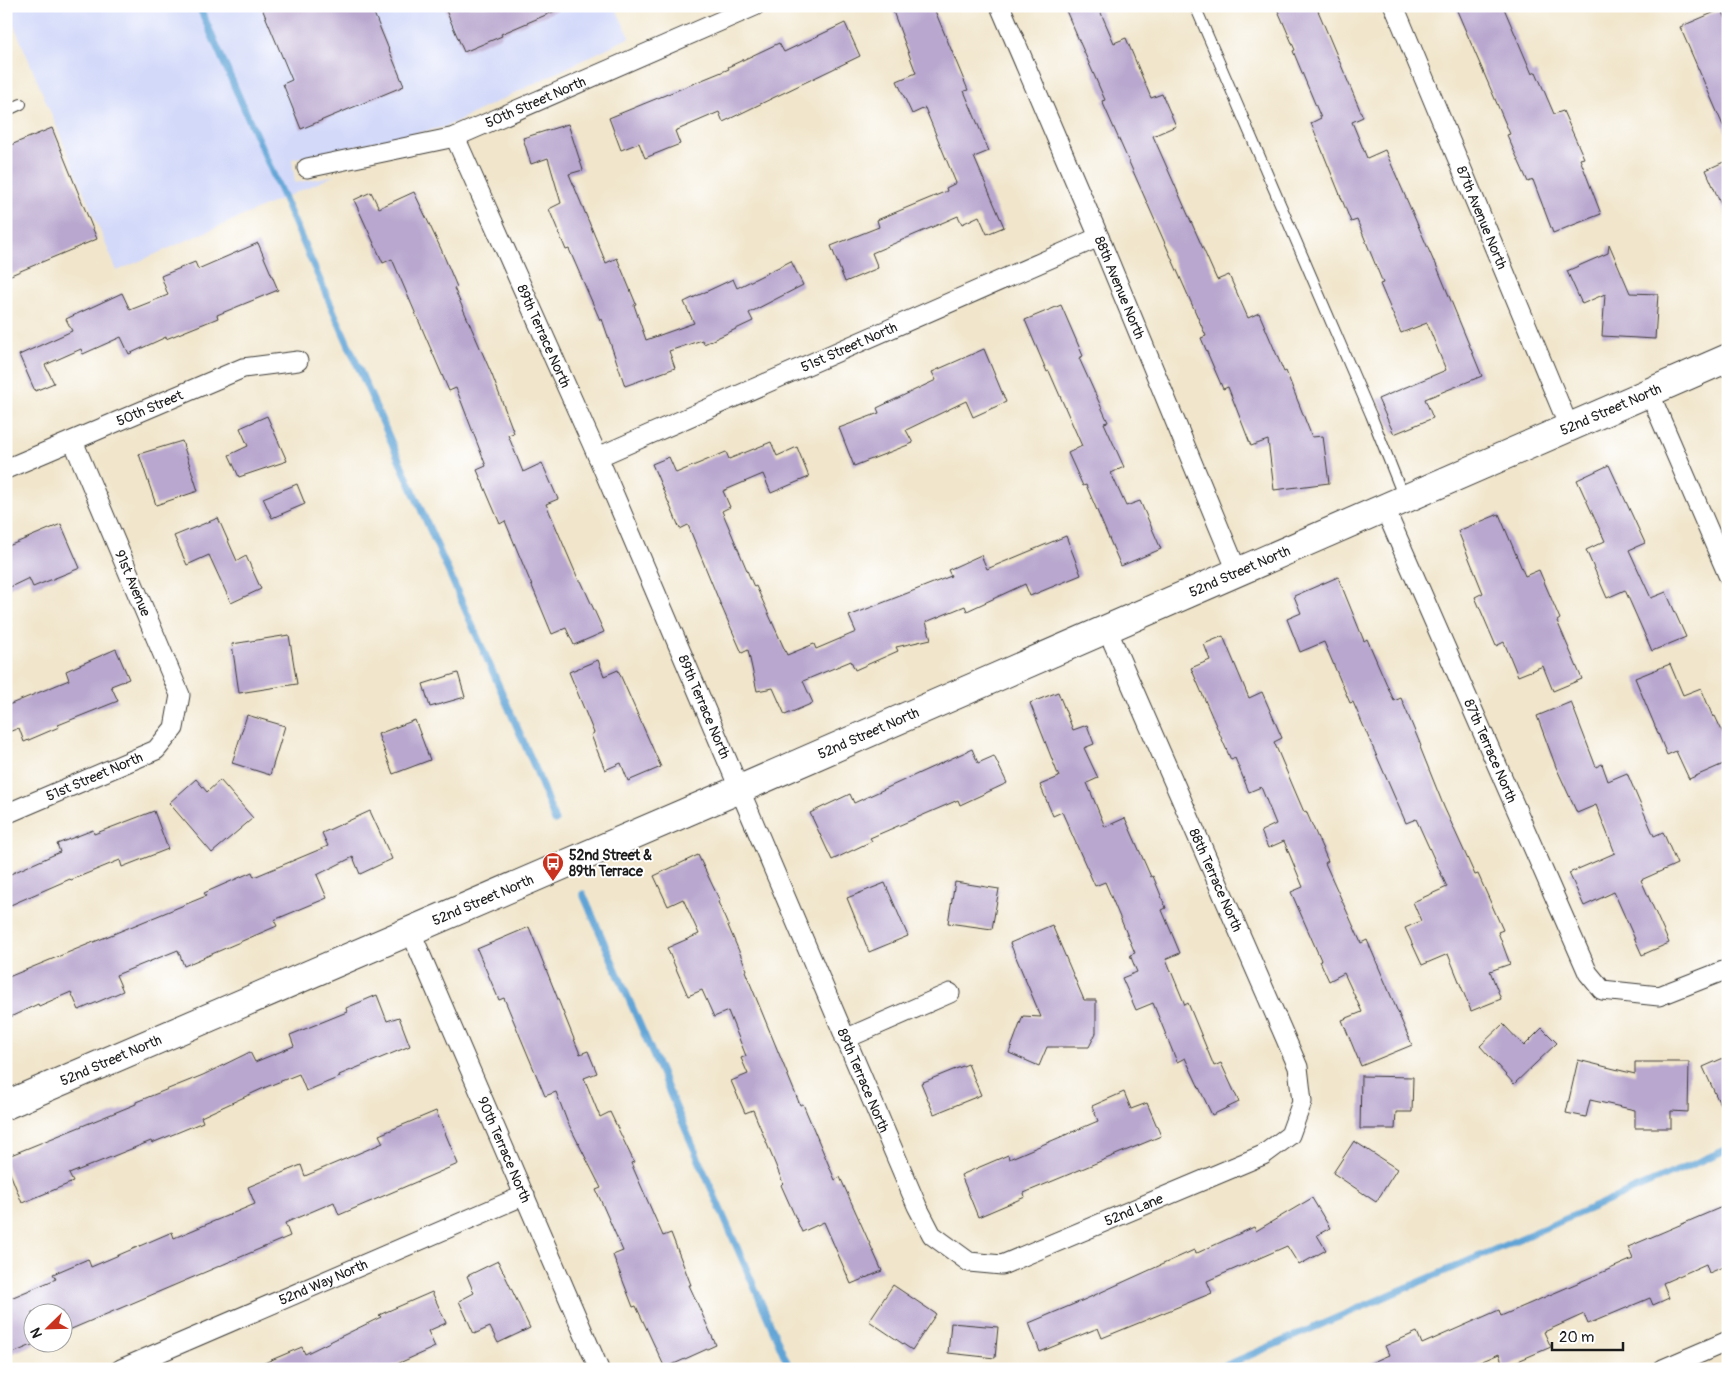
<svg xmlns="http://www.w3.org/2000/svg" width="1734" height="1375" viewBox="0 0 1734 1375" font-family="Pangolin,sans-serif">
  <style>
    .built { fill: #d3d9f9 }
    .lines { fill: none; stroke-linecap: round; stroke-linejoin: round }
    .stream { stroke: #61a4d6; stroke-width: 7 }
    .building { fill: #b9a7cf }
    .lane-casing { stroke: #3c3a36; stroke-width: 12 }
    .street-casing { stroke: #3c3a36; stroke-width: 21 }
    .secondary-casing { stroke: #3c3a36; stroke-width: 30 }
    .lane { stroke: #fff; stroke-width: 10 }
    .street { stroke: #fff; stroke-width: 19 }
    .secondary { stroke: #fff; stroke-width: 28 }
    .labels { text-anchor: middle; stroke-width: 4; stroke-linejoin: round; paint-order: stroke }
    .street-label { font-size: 14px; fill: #1c1c1c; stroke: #fff }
    .poi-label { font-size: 14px; font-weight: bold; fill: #1c1c1c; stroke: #fff; text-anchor: start }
  </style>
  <rect width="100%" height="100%" fill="#fff"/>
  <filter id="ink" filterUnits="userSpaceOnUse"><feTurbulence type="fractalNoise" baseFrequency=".02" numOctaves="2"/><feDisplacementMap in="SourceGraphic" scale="10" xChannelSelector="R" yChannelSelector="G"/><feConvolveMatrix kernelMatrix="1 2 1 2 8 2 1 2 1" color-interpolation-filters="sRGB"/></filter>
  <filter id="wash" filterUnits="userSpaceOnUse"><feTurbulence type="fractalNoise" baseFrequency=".0096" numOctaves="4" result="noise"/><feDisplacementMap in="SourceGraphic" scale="20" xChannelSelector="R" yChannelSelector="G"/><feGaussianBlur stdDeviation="1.12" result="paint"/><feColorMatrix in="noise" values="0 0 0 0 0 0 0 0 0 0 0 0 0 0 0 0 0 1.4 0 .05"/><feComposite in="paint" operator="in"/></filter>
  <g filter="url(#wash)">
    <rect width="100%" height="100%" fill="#f1e6cc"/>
    <path class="built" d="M6 6H614L630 37 445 127 292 159 295 183 336 175 117 271Z"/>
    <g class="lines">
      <path class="stream" d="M199 6 536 770 555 821
        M583 894 790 1369
        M1218 1369 1728 1149"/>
    </g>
    <g id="blocks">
      <path class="building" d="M261 6H371L404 86 301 129 283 84 292 80Z
        M444 6H567L501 34 502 36 464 52Z
        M891 6H933L968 90 964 91 989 151 974 157 1004 227 987 234 979 216 962 224 958 216 872 253 878 268 845 282 831 246 879 227 877 220 947 191 946 188 956 183 925 108 912 114 897 81 916 73Z
        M1064 6H1098L1114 43 1126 38 1151 98 1162 94 1176 126 1153 136 1217 280 1229 275 1248 318 1259 313 1284 372 1286 371 1312 437 1323 436 1329 483 1274 490 1268 440 1251 446 1228 387 1223 389 1201 338 1206 336 1102 101 1105 100Z
        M1276 6H1316L1363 117 1352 122 1367 158 1385 150 1434 262H1435L1482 376 1425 399 1433 418 1394 434 1378 399 1446 370 1427 323 1401 333 1380 284 1383 283 1357 220 1351 222 1311 123 1321 118 1293 51 1295 50Z
        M1455 6H1503L1532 74 1536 72 1554 114 1563 111 1584 158 1580 159 1601 214 1553 233 1533 180 1528 182 1507 135 1510 134Z
        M1722 9 1728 24V137L1680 27Z
        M845 23 860 56 723 122 719 112 675 131 680 144 645 158 639 143 621 150 609 118 729 69 728 67 779 43 784 52Z
        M568 124 583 170 569 174 606 263 617 258 636 304 634 305 646 340 694 323 684 302 733 279 737 288 791 261 803 285 749 313 753 321 704 344 702 340 669 351 675 368 625 386 602 319 600 320 569 249 566 250 549 209 561 203 548 158 531 164 523 138Z
        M52 128 97 239 6 277V147Z
        M1728 160V221L1706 170Z
        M371 192 379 208 414 192 441 249 457 287 454 288 492 375 514 433 508 435 523 472 542 463 558 499 546 504 579 581H581L604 632 574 645 566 628 552 634 505 521 500 524 477 470 486 466 456 388 449 391 392 259 383 263 354 200Z
        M258 243 278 290 217 315 218 318 166 339V337L129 354 121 337 83 354 81 349 45 365 54 383 35 391 19 355 72 331 66 319 122 293 130 310 168 295 161 276 195 262 198 269Z
        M1609 244 1630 293 1658 294 1655 339 1602 336 1605 294 1582 304 1567 271 1608 253Z
        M1061 305 1083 356 1079 358 1108 422 1104 423 1124 467 1111 473 1126 506 1140 501 1161 549 1121 566 1086 485 1083 486 1068 453 1082 446 1049 371 1047 372 1025 320Z
        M984 349 1006 402 973 417 966 401 906 430 913 443 854 466 839 428 879 413 877 408 936 380 932 372Z
        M267 416 287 461 239 477 229 455 248 446 240 428Z
        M182 441 198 491 156 505 139 454Z
        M771 442 777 456 797 447 809 477 771 493 763 474 723 491 730 507 722 511 754 587 756 586 787 655 814 644 816 649 856 632 849 616 951 576 948 570 981 555 987 569 1066 536 1081 575 1030 596 1025 584 967 611 965 606 926 622 931 639 896 647 898 651 855 670 851 661 803 681 813 703 785 715 773 688 757 691 748 650 742 653 720 603 688 525 680 529 652 464 669 457 676 473 726 452 729 459Z
        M1609 465 1645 543 1629 550 1651 598 1666 592 1686 637 1652 651 1625 590 1607 598 1586 550 1605 541 1577 480Z
        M297 484 305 504 272 518 263 498Z
        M1499 514 1525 576 1539 570 1560 619 1557 621 1582 679 1553 691 1543 666 1518 676 1504 642 1496 646 1475 597 1483 593 1458 531Z
        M218 518 237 561 246 556 261 589 231 603 209 555 187 565 174 536Z
        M61 524 80 568 33 587 29 578 6 589V547Z
        M1338 577 1364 641 1367 639 1394 701 1401 698 1421 746 1420 747 1444 807 1475 875 1478 874 1503 930 1498 932 1510 964 1490 971 1501 999 1471 1011 1448 954 1422 965 1405 928 1421 921 1413 902 1447 887 1416 819 1406 823 1353 702 1350 703 1324 642 1300 652 1287 619 1301 613 1294 596Z
        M289 635 297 684 239 693 232 644Z
        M1223 636 1249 698 1262 692 1282 738 1274 742 1304 812 1306 811 1328 861 1325 863 1361 943 1367 940 1412 1045 1361 1066 1342 1020 1362 1012 1344 973 1329 981 1320 961 1321 960 1291 892 1303 887 1284 841 1268 848 1261 831 1276 824 1261 787 1249 792 1235 758 1231 760 1191 668 1210 660 1204 644Z
        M116 649 129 679 111 686 118 701 58 725 59 727 24 742 19 728 6 733V706L69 680 66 671Z
        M598 660 604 676 618 670 661 767 628 781 621 763 605 770 591 735 594 733 569 672Z
        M1670 664 1683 695 1701 688 1713 717 1715 716 1728 744V762L1689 779 1676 751 1667 755 1635 678Z
        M458 673 465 697 430 707 423 684Z
        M1058 692 1073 730 1087 725 1094 744 1084 748 1098 778 1087 783 1105 827 1125 818 1151 877 1153 876 1166 908 1162 910 1180 953 1166 959 1185 1005 1188 1003 1214 1066 1221 1063 1239 1102 1212 1115 1185 1058 1177 1062 1153 1003 1136 1010 1122 978 1137 972 1130 955 1135 953 1105 882 1095 886 1062 812 1053 816 1040 785 1059 777 1030 703Z
        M1571 702 1596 767 1602 764 1608 781 1627 773 1654 836 1663 832 1677 864 1641 880 1669 943 1642 955 1614 892 1584 906 1569 873 1615 853 1596 805 1577 813 1556 767 1537 716Z
        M247 715 285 726 270 775 232 763Z
        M415 720 430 760 393 774 378 734Z
        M972 749 978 763 994 756 1007 783 960 805 958 800 870 838 872 841 832 860 810 813 850 794 854 803Z
        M196 779 207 792 220 780 253 818 212 853 169 803Z
        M154 811 168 849 122 867 120 860 71 880 70 879 6 907V876L60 852 57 844 93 830 94 834Z
        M370 811 392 859 360 874 353 857 317 875 327 898 274 920 277 926 184 966 178 950 116 975 123 991 79 1010 71 992 39 1006 38 1004 6 1019V978L206 896 204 893 252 872 254 877 328 846 322 833Z
        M698 855 720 901 718 902 747 970 745 971 800 1105 803 1104 835 1180 840 1177 882 1271 851 1284 824 1222 802 1232 781 1185 783 1183 753 1110 745 1113 731 1081 748 1074 741 1058 746 1056 728 1011 714 1017 702 990 688 996 667 948 699 934 683 899 668 906 654 876Z
        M955 882 999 889 992 929 948 923Z
        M885 883 908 936 869 952 847 898Z
        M1052 925 1084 1000H1096V1033L1089 1047H1047L1039 1066 1009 1053 1023 1016 1041 1017 1010 943Z
        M529 927 580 1054 588 1051 597 1073 584 1078 600 1117 610 1112 634 1162 631 1163 663 1236 671 1233 691 1285H689L716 1345 665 1368 636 1306 633 1307 613 1255 623 1251 596 1190 601 1188 567 1121 556 1092 545 1096 504 998 499 1000 477 949Z
        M377 995 387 1021 399 1017 410 1046 339 1075 340 1077 306 1091 299 1074 266 1087 201 1117 203 1122 152 1143 151 1141 69 1174 73 1182 22 1203 6 1163V1157L136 1104V1102L203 1075 250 1052 255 1062 294 1046 290 1035 347 1012 346 1008Z
        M1503 1024 1524 1046 1542 1028 1557 1043 1514 1084 1480 1046Z
        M1728 1056V1122L1703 1067Z
        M1578 1060 1635 1074V1062H1689L1688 1112 1671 1111V1128H1635V1110L1590 1100 1586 1117 1566 1113Z
        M968 1064 981 1095 934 1114 921 1083Z
        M1361 1076 1413 1077 1412 1112H1396L1395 1129H1360Z
        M1124 1092 1131 1109 1147 1103 1161 1136 1024 1193 1025 1197 978 1217 961 1175 1008 1155 1009 1159 1098 1121 1092 1106Z
        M436 1111 458 1164 339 1215 334 1202 285 1223 290 1236 62 1333V1312H32V1342H39L6 1356V1300L56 1279 53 1274 88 1259 91 1267 172 1232 174 1238 255 1204 248 1187 301 1165 305 1176 383 1143 379 1135Z
        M1354 1141 1397 1169 1376 1202 1333 1173Z
        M1312 1198 1330 1228 1317 1235 1326 1250 1299 1265 1287 1246 1207 1281 1212 1293 1102 1338 1098 1328 1040 1352 1029 1323 1086 1299 1194 1250 1195 1254 1254 1227 1256 1231Z
        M1722 1207 1728 1221V1265L1709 1273 1706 1264 1663 1283 1669 1298 1653 1305 1650 1298 1588 1324 1584 1314 1544 1332 1551 1347 1504 1367 1499 1354 1464 1369H1357L1389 1355 1385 1346 1417 1332 1422 1344 1499 1310 1501 1316 1633 1259 1628 1247Z
        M498 1261 530 1328 498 1343 490 1327 474 1334 459 1301 474 1293 467 1276Z
        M893 1285 936 1314 912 1350 869 1321Z
        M432 1292 446 1323 428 1331 435 1347 386 1369H250L302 1347 305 1354 381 1317 379 1315Z
        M951 1323 998 1327 995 1358 948 1353Z"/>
    </g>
  </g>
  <g filter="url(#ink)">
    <use href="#blocks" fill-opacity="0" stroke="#3c3a36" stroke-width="1"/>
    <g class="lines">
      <g class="lane-casing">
        <path id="lane" d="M1195 6 1371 415 1404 498
          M6 111 21 104"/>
      </g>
      <g class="street-casing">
        <g id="street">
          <path id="s1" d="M1000 6 1099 237 1237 571"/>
          <path id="s2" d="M1394 6 1569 427"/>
          <path id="s3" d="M455 137 598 457 917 1206 932 1235 969 1262 1002 1265 1263 1155 1290 1135 1302 1102 1298 1067 1107 629"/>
          <path id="s4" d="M307 168 455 137 755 6"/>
          <path d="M1649 392 1728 575"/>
          <path id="s5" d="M598 457 1099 237"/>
          <path id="s6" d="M6 469 243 368 298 361"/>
          <path id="s7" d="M1384 507 1588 973 1602 990 1659 996 1728 969"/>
          <path id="s8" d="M6 814 156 750 174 728 180 695 73 441"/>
          <path id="s9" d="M410 930 599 1369"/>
          <path d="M845 1039 950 993"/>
          <path id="s10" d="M121 1369 525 1195"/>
          <path d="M1663 1369 1728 1341"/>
        </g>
      </g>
      <g class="secondary-casing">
        <g id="secondary">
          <path id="s11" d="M6 1105 740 789 1728 358"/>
        </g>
      </g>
      <use href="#lane" class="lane"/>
      <use href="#street" class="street"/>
      <use href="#secondary" class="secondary"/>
    </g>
  </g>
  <defs>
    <g id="bus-pin" transform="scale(1.125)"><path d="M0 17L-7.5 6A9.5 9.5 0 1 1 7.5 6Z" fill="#c8321e" stroke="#fff"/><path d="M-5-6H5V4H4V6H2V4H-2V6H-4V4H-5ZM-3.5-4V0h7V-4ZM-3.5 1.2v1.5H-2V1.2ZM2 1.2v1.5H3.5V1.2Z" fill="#fff"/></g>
  </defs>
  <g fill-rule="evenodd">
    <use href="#bus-pin" x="553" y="863"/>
  </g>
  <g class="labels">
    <g class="street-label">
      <text dy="5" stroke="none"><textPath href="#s4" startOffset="239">50th Street North</textPath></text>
      <text dy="5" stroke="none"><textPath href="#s2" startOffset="229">87th Avenue North</textPath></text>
      <text dy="5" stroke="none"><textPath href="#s1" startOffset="306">88th Avenue North</textPath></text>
      <text dy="5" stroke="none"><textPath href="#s3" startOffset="218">89th Terrace North</textPath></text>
      <text dy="5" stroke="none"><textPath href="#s5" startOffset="274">51st Street North</textPath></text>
      <text dy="5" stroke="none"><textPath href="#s6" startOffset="156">50th Street</textPath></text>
      <text dy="5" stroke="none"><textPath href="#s11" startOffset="1749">52nd Street North</textPath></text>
      <text dy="5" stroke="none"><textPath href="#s11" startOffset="1344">52nd Street North</textPath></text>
      <text transform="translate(133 583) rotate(67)" y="5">91st Avenue</text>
      <text dy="5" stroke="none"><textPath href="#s3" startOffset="622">89th Terrace North</textPath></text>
      <text dy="5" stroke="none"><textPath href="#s11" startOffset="939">52nd Street North</textPath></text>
      <text dy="5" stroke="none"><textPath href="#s7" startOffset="266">87th Terrace North</textPath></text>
      <text dy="5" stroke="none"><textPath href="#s8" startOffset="96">51st Street North</textPath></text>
      <text transform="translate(1216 880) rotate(66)" y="5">88th Terrace North</text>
      <text dy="5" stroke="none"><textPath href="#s11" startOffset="519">52nd Street North</textPath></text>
      <text dy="5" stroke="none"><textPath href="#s11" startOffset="114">52nd Street North</textPath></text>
      <text dy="5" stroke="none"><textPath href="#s3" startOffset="1028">89th Terrace North</textPath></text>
      <text dy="5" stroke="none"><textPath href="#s9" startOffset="239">90th Terrace North</textPath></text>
      <text dy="5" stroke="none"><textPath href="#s3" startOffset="1419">52nd Lane</textPath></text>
      <text dy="5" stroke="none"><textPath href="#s10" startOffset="220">52nd Way North</textPath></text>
    </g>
    <g class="poi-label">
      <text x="569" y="860">52nd Street &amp;<tspan x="569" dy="16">89th Terrace</tspan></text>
    </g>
  </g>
  <rect width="1734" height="1375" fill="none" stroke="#fff" stroke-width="25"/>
  <g transform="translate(48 1328) rotate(247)"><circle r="24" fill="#ffffff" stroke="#a4a4a4"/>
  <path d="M0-4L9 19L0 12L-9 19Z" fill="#c8321e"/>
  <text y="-8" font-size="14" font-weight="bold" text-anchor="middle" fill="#1c1c1c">N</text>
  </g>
  <path d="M1552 1342v8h71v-8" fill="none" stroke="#1c1c1c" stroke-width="2.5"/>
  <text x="1559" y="1342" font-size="15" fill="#1c1c1c" stroke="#ffffff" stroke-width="4" paint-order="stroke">20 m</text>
</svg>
